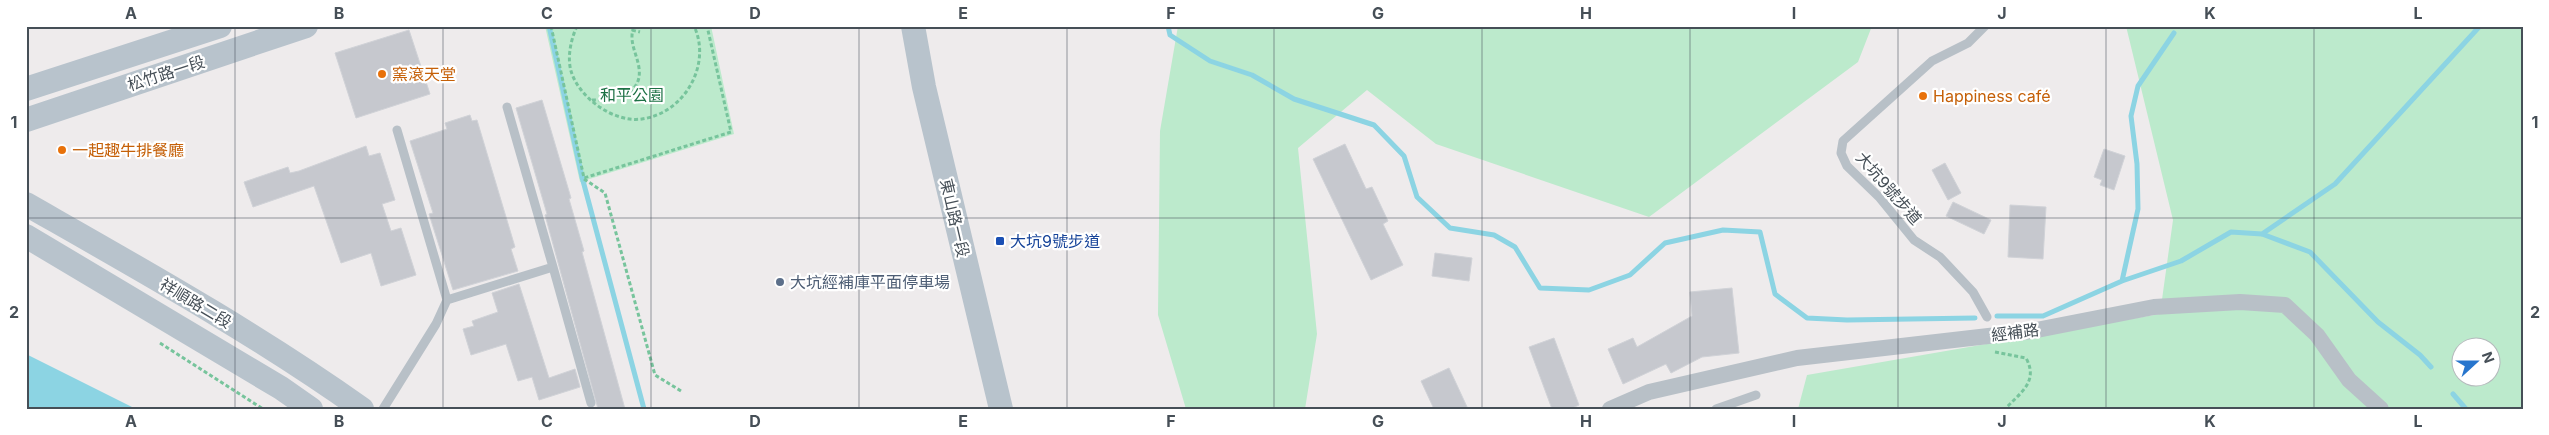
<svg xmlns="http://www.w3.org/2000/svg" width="2549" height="435" viewBox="0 0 2549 435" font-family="Inter,'Noto Sans TC',sans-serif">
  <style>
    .green { fill: #bceacc; fill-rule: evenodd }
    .water { fill: #8cd4e3 }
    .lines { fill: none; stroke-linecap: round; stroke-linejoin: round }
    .stream { stroke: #8cd4e3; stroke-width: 5 }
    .building { fill: #c6c8ce; stroke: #d0d2d7 }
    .path { stroke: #77c49c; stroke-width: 3; stroke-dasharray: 4 2.5; stroke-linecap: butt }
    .lane { stroke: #b8c0c7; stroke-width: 9 }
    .street { stroke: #b8c0c7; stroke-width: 16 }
    .secondary { stroke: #b8c3cc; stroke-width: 24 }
    .grid { fill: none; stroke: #464f57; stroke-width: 1; stroke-opacity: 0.55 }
    .food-dot { fill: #e8710a; stroke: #fff; stroke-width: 2 }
    .transit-dot { fill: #1a4fb4; stroke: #fff; stroke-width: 2 }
    .service-dot { fill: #5c6f8a; stroke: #fff; stroke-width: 2 }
    .labels { text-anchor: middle; stroke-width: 4.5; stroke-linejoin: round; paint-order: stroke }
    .street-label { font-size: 16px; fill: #464f57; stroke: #fff }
    .food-label { font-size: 16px; fill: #c56008; stroke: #fff; text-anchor: start }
    .park-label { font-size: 16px; fill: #1d7145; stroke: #fff }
    .transit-label { font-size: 16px; fill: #164399; stroke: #fff; text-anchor: start }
    .service-label { font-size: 16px; fill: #4e5e75; stroke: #fff; text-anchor: start }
    .neatline { fill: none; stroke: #464f57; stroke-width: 2 }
    .grid-label { font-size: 16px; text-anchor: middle; font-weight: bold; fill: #464f57 }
  </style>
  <rect width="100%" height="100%" fill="#eeebec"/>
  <path class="green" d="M545 26H711L734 134 580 182Z
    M1178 26H1872L1858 62 1649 217 1436 144 1367 90 1298 148 1317 334 1305 409H1186L1158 315 1160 131Z
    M2126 26H2523V409H1798L1807 375 2160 314 2173 220ZM2462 348H2492V378H2462Z"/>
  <path class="water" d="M26 354 136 409H26Z"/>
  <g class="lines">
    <path class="stream" d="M549 26 582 177 644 409
      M1168 26 1170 35 1210 61 1252 75 1294 99 1374 125 1404 156 1417 197 1450 228 1494 235 1515 247 1540 288 1589 290 1630 275 1665 243 1723 230 1760 232 1775 294 1807 318 1847 320 1975 318
      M2262 234 2335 184 2480 26
      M2122 281 2138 209 2137 164 2131 116 2138 86 2174 33
      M1997 316H2043L2122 281 2181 261 2231 232 2262 234 2310 252 2378 322 2420 355 2431 367
      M2453 394 2466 409"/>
  </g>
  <path class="building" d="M409 30 430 94 356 118 335 53Z
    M542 100 571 198 569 199 584 251 582 252 625 409H598L545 215 547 214 516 108Z
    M470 115 472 121 477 120 515 247 511 249 518 271 453 290 429 214 433 213 410 141 447 129 445 123Z
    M1345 144 1366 189 1372 187 1388 221 1383 224 1403 265 1371 280 1313 159Z
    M366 146 369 156 380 153 395 200 382 204 391 231 401 228 416 275 381 286 371 253 341 263 314 186 253 207 244 182 288 167 290 173 299 171Z
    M2104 149 2125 156 2114 190 2100 185 2102 180 2094 177Z
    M1945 163 1961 193 1948 200 1932 170Z
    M1953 202 1991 220 1984 234 1946 216Z
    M2010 205 2046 207 2043 259 2008 257Z
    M1435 253 1472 258 1469 281 1432 276Z
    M519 284 549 378 575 369 580 387 539 400 532 377 518 381 506 344 471 355 463 329 474 326 472 321 498 312 492 293Z
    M1732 288 1739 353 1702 357 1671 373 1666 364 1623 384 1608 349 1633 338 1637 347 1692 316 1690 292Z
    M1554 338 1579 405 1570 409H1552L1529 347Z
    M1449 368 1468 409H1434L1421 381Z"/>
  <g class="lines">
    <path class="path" d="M551 26 584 178 731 132 707 26
      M577 26C571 39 567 57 571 71 579 98 614 123 642 119 685 113 712 64 694 26
      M632 30 640 32
      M592 100C612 101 643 96 639 68 637 53 628 42 634 26
      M584 179 605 193 655 375 681 391
      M160 343 263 409
      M1995 352 2026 358C2039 382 2020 393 2005 409"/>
    <path class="lane" d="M1985 26 1968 43 1932 61 1843 141 1841 153 1847 166 1879 197 1914 240 1940 257 1973 292 1987 317
      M397 130 447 300
      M553 267 591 403
      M383 409 436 324 447 300 553 267 507 107
      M1716 409 1756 395"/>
    <path class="street" d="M1610 409 1649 392 1797 358 2032 331 2154 307 2240 302 2285 305 2317 335 2349 380 2381 409"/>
    <path class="secondary" d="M913 26 924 87 1001 409
      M26 89 220 26
      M26 120 306 26
      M26 204C140 269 255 333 362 409
      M26 236 281 388 311 409"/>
  </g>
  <path class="grid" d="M235 26V409M443 26V409M651 26V409M859 26V409M1067 26V409M1274 26V409M1482 26V409M1690 26V409M1898 26V409M2106 26V409M2314 26V409M26 218H2523"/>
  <g class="food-dot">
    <circle cx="382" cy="74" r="5"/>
    <circle cx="1923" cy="96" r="5"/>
    <circle cx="62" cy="150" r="5"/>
  </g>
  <rect class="transit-dot" x="995" y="236" width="10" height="10" rx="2.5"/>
  <circle class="service-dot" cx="780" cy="282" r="5"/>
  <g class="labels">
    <g class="street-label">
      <text transform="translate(166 73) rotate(-18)" y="6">松竹路一段</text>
      <text transform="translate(1889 188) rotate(49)" y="6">大坑9號步道</text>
      <text transform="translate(955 218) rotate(77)" y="6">東山路一段</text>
      <text transform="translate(196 303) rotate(31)" y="6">祥順路二段</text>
      <text transform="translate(2015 332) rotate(-7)" y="6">經補路</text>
    </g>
    <g class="food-label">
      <text x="392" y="80">窯滾天堂</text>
      <text x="1933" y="102">Happiness café</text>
      <text x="72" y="156">一起趣牛排餐廳</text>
    </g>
    <g class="park-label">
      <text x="632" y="101">和平公園</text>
    </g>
    <g class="transit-label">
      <text x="1010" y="247">大坑9號步道</text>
    </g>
    <g class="service-label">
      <text x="790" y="288">大坑經補庫平面停車場</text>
    </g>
  </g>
  <rect width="2549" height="435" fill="none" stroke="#ffffff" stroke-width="55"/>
  <g transform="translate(2476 362) rotate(69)"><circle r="24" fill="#ffffff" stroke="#b5b9bc"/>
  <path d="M0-4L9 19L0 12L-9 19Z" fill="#2775cd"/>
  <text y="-8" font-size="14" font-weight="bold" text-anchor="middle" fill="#464f57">N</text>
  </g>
  <rect x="28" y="28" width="2494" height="380" class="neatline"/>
  <g class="grid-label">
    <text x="131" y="19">A</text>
    <text x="339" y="19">B</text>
    <text x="547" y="19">C</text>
    <text x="755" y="19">D</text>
    <text x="963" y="19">E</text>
    <text x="1171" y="19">F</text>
    <text x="1378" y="19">G</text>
    <text x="1586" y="19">H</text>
    <text x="1794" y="19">I</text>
    <text x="2002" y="19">J</text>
    <text x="2210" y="19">K</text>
    <text x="2418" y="19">L</text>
    <text x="14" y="128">1</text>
    <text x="2535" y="128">1</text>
    <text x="14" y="318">2</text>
    <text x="2535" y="318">2</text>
    <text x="131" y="427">A</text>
    <text x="339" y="427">B</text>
    <text x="547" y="427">C</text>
    <text x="755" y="427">D</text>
    <text x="963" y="427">E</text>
    <text x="1171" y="427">F</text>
    <text x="1378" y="427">G</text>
    <text x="1586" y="427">H</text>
    <text x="1794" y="427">I</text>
    <text x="2002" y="427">J</text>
    <text x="2210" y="427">K</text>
    <text x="2418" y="427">L</text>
  </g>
</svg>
